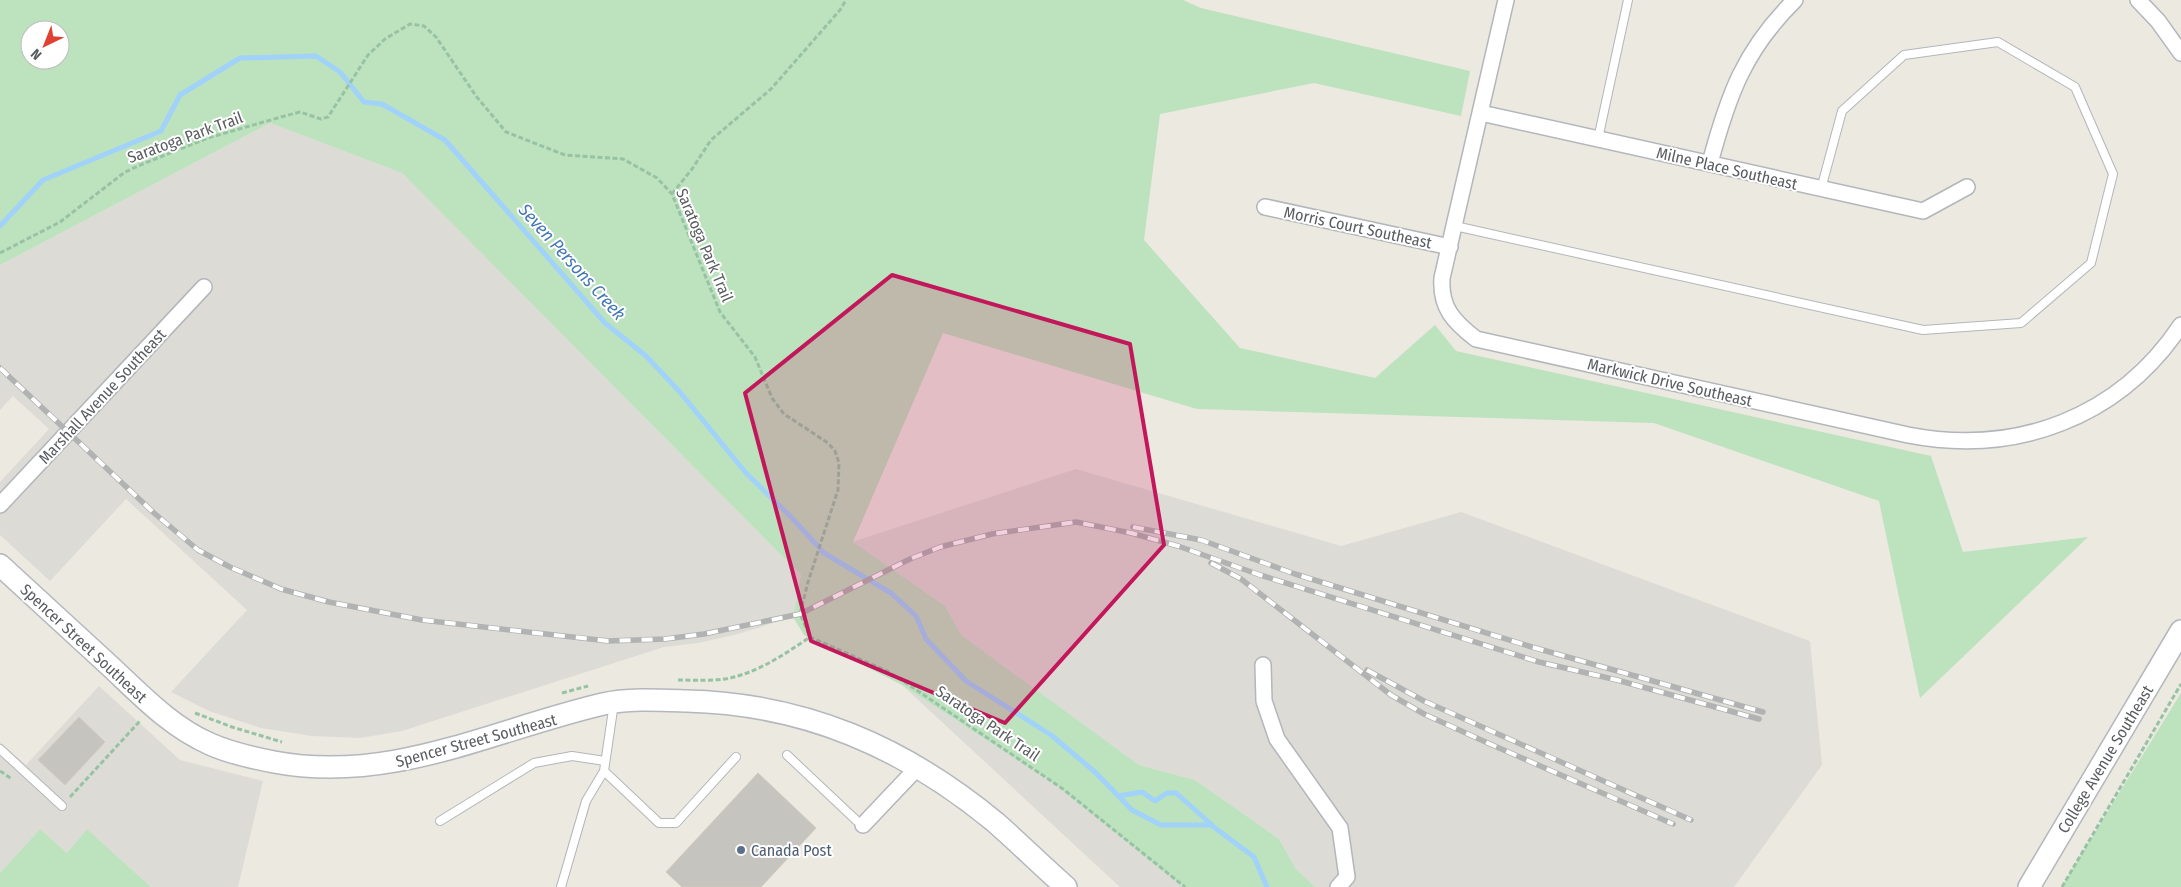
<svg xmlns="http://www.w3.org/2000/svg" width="2181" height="887" viewBox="0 0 2181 887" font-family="'Fira Sans Condensed',sans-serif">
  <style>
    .industrial { fill: #dddbd5 }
    .green { fill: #bde2be; fill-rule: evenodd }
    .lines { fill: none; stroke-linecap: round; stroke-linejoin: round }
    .stream { stroke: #a1d2fa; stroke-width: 5 }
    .building { fill: #c6c4be; stroke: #cfcbbf }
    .lane-casing { stroke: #b3b6ba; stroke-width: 10 }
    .street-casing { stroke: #b3b6ba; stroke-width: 18 }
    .secondary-casing { stroke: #b4b7bc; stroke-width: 24 }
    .path { stroke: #97c2a4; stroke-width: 3; stroke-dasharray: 5 2.5; stroke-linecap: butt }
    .lane { stroke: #fff; stroke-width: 8 }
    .street { stroke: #fff; stroke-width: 15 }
    .secondary { stroke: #fff; stroke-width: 21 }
    .rail-casing { stroke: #b1b2b2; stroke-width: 5.5 }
    .rail { stroke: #fff; stroke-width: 4; stroke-dasharray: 11; stroke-linecap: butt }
    .marked { fill: #c2185b; fill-opacity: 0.2; stroke: #c2185b; stroke-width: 4; stroke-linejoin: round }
    .service-dot { fill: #5c6f8a; stroke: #fff; stroke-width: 2 }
    .labels { text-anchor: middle; stroke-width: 4; stroke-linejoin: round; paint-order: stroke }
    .street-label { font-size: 16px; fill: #595c60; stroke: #fff }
    .service-label { font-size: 16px; fill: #4e5e75; stroke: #fff; text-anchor: start }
    .water-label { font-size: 18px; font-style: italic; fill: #4378b3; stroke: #fff }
  </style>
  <rect width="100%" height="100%" fill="#ebe9e0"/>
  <path class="industrial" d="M270 123 402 173 801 575 793 617 738 634 698 643 664 647 402 731 360 738 312 736 261 728 209 711 171 692 247 610 126 499 50 581 0 535V482L49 429 13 396 0 410V265Z
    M1076 469 1341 546 1461 512 1810 641 1822 765 1734 887H1315L1296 869 1279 839 1195 780 1139 765 960 635 945 606 852 542Z
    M902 685 1057 786 1183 887H1120Z
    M99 686 180 760 263 781 238 887H151L87 829 67 853 40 829 0 873V742L26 765Z"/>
  <path class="green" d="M0 0H1183L1201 8 1470 71 1461 116 1314 83 1160 114 1144 240 1240 348 1375 378 1435 325 1456 351 1931 456 1963 552 2088 537 1920 698 1879 501 1654 423 1197 409 943 333 853 542 945 606 961 635 1139 765 1195 780 1279 839 1296 869 1315 887H1183L1057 786 902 685 804 635 793 617 801 575 402 173 270 123 0 265ZM30 30H60V60H30Z
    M2181 693V887H2061L2062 886Z
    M40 829 67 853 87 829 151 887H0V873Z"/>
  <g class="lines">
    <path class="stream" d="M0 226 43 180 161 131 180 95 240 58 316 56 340 72 364 102 382 104 445 140 605 323 646 356 679 391 746 473 792 518 824 553 891 593 916 616 926 639 966 681 1051 735 1095 772 1132 810 1161 825H1211L1254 857 1267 887
      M1118 796 1142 792 1155 801 1167 793H1176L1211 824"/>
  </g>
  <path class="building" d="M79 717 105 742 65 785 38 760Z
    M758 773 816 828 761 887H682L666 872Z"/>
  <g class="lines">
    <g class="lane-casing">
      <path id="lane" d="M1598 139 1628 0
        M1455 226 1923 330 2021 323 2091 263 2113 174 2075 87 1998 42 1904 55 1842 111 1821 189
        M0 749 62 806
        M787 755 857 821 863 825
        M604 771 659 823H676L736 757
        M440 821 534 763 572 756 605 761
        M561 887 586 801 604 771 614 703"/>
    </g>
    <g class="street-casing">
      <path id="street" d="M1506 0 1442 278C1440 308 1454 322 1476 339L1908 435C2016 456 2119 418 2181 325
        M2138 0 2158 21 2181 53
        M1481 113 1923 211 1967 187
        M1710 163C1728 96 1744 50 1795 0
        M1265 207 1450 247
        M0 505 204 287
        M1263 665 1264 701 1277 739 1340 828 1347 877 1338 887
        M863 825 917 768"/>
    </g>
    <g class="secondary-casing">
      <path id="secondary" d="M0 565C37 599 74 633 111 667 142 696 171 727 210 744 230 753 253 758 274 762 391 784 492 730 603 704 627 698 661 700 687 701 805 704 904 747 995 822 1019 843 1042 866 1066 887
        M2029 887 2181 631"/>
    </g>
    <path class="path" d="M672 194 692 169 711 140 771 89 840 10 846 0
      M0 253 60 222 125 172 145 163 208 138 281 117 300 112 321 119 328 117 368 55 385 39 410 24 424 26 436 37 476 96 506 132 565 155 623 159 657 178 672 194 720 312 755 357 772 398 784 414 828 443 835 451 839 463 838 490 808 582 800 614 810 637 889 672 915 689 1063 789 1185 887
      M678 680C698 680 722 682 741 675 766 667 788 652 810 637
      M562 693 588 686
      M195 713 232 727 282 742
      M0 771 12 779
      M70 797 140 721
      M2062 887 2181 684"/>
    <use href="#lane" class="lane"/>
    <use href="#street" class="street"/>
    <use href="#secondary" class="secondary"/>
    <g class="rail-casing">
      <path id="rail" d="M0 368 154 513 198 550 230 567 281 589 329 602 422 620 608 641 665 639 704 634 800 614 910 559 940 547 992 534 1076 522 1131 533 1178 546 1260 575 1539 662 1617 680 1759 719
        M1133 527 1201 540 1295 574 1532 647 1763 712
        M1211 563 1241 579 1391 695 1424 714 1490 744 1673 824
        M1367 670 1424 701 1691 820"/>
    </g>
    <use href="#rail" class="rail"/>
  </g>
  <path class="marked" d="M892 275 1130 344 1164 545 1005 723 811 641 745 393Z"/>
  <circle class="service-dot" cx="741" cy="850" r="5"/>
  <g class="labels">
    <g class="street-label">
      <text transform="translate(185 137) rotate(-20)" y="6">Saratoga Park Trail</text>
      <text transform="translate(1727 168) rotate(13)" y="6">Milne Place Southeast</text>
      <text transform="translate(1358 227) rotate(12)" y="6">Morris Court Southeast</text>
      <text transform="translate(705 245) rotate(67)" y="6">Saratoga Park Trail</text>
      <text transform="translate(1670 382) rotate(13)" y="6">Markwick Drive Southeast</text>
      <text transform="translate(102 396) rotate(-47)" y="6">Marshall Avenue Southeast</text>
      <text transform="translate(84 643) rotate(43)" y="6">Spencer Street Southeast</text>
      <text transform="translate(988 723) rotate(34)" y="6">Saratoga Park Trail</text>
      <text transform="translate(476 740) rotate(-15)" y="6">Spencer Street Southeast</text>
      <text transform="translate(2105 759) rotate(-59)" y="6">College Avenue Southeast</text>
    </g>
    <g class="service-label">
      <text x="751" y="856">Canada Post</text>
    </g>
    <g class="water-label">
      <text transform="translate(572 262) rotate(48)" y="6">Seven Persons Creek</text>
    </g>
  </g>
  <g transform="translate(45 45) rotate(223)"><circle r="24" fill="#ffffff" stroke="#bdbebf"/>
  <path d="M0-4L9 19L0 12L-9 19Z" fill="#e04231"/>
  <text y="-8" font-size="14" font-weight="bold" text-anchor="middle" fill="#595c60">N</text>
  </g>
</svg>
